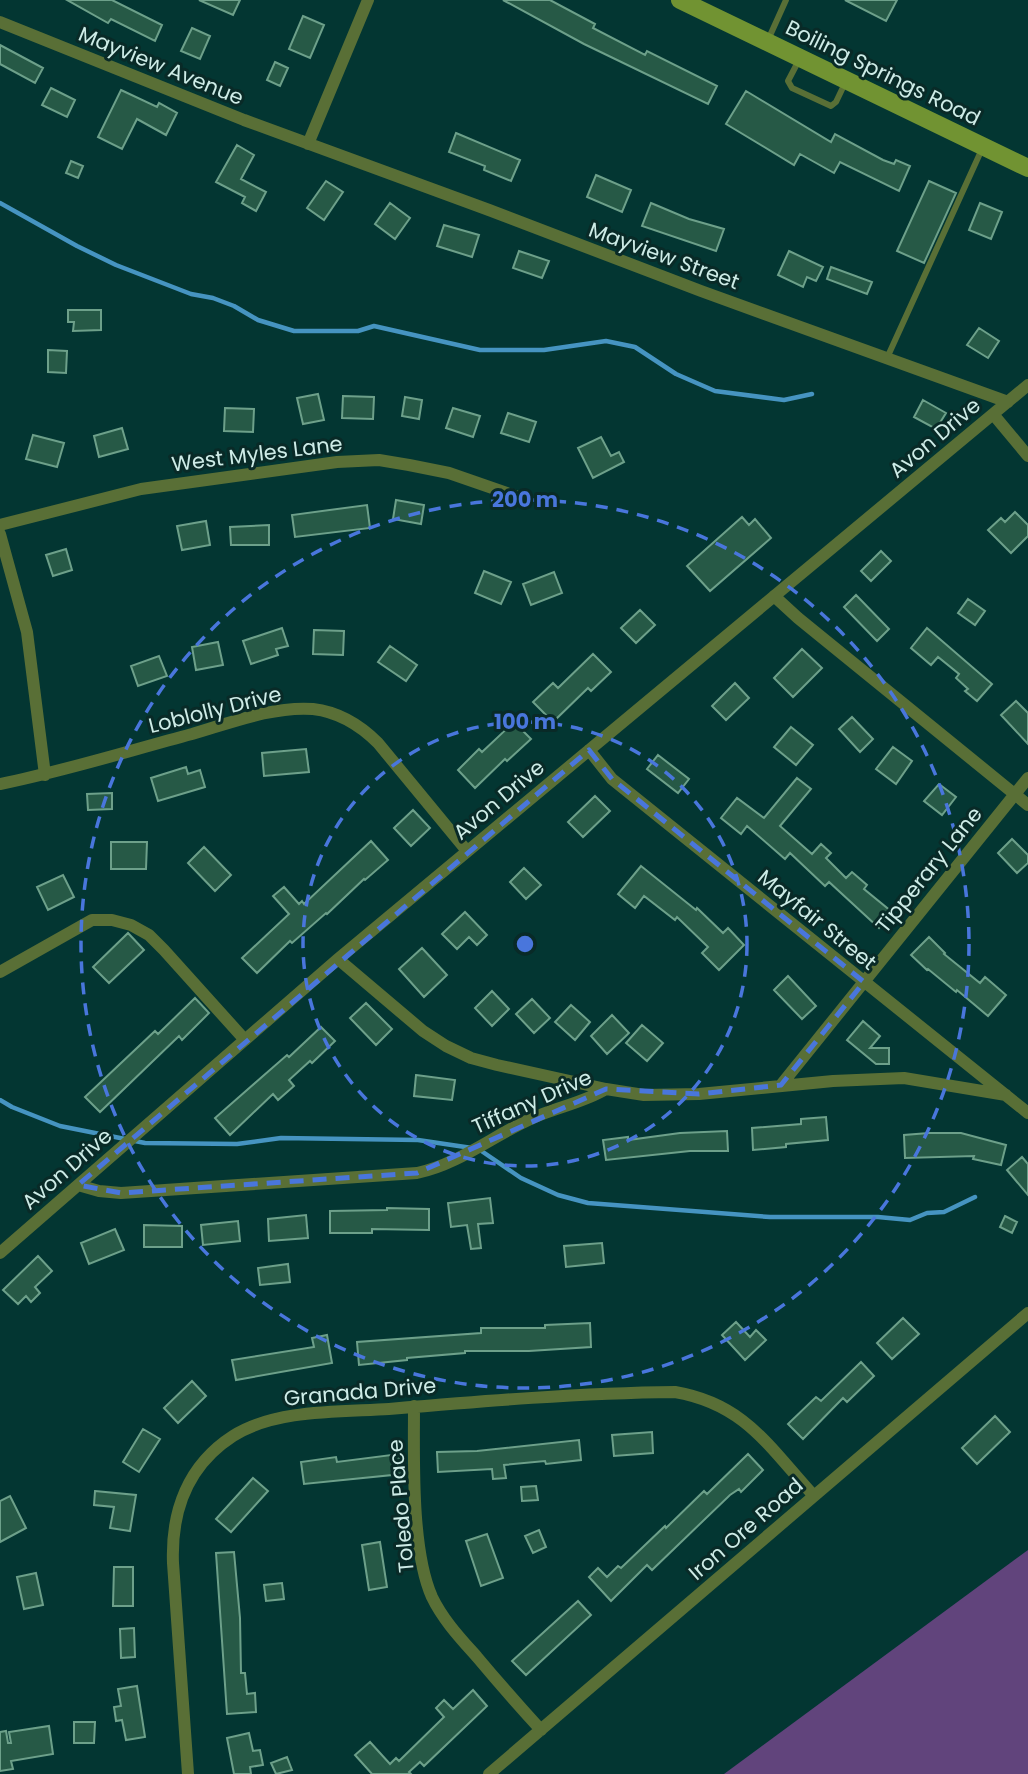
<svg xmlns="http://www.w3.org/2000/svg" width="1028" height="1774" viewBox="0 0 1028 1774" font-family="Poppins,sans-serif">
  <style>
    .green { fill: #61447c }
    .lines { fill: none; stroke-linecap: round; stroke-linejoin: round }
    .stream { stroke: #4694c1; stroke-width: 4.5 }
    .building { fill: #265946; stroke: #6da08a; stroke-width: 2 }
    .service { stroke: #596f36; stroke-width: 6 }
    .minor { stroke: #596f36; stroke-width: 12 }
    .secondary { stroke: #719332; stroke-width: 18 }
    .marked { fill: none; stroke: #4976dc; stroke-width: 5; stroke-dasharray: 14 9; stroke-linejoin: round }
    .ring { fill: none; stroke: #4976dc; stroke-width: 3.5; stroke-dasharray: 12 9 }
    .labels { text-anchor: middle; stroke-width: 6; stroke-linejoin: round; paint-order: stroke }
    .street-label { font-size: 21px; fill: #ceece7; stroke: #092a27 }
    .centre { fill: #4976dc; stroke: #092a27; stroke-width: 3.5 }
    .ring-label { font-size: 21px; text-anchor: middle; font-weight: bold; fill: #4976dc; stroke: #092a27; stroke-width: 6; stroke-linejoin: round; paint-order: stroke }
  </style>
  <rect width="100%" height="100%" fill="#033632"/>
  <path class="green" d="M1028 1550V1774H724Z"/>
  <g class="lines">
    <path class="stream" d="M0 203 77 246 116 265 191 294 213 298 234 306 258 320 294 331H358L374 326 480 350H544L606 341 635 347 676 374 715 391 784 400 812 394
      M0 1100 12 1107 60 1126 145 1143 237 1144 281 1138 418 1140 472 1148
      M480 1150 521 1178 558 1195 588 1203 770 1217H878L910 1220 927 1213 944 1212 975 1197"/>
  </g>
  <path class="building" d="M67 0H112L162 25 155 41 111 19 108 23Z
    M199 0H240L233 15Z
    M503 0H550L595 24 593 28 645 55 647 51 717 86 708 104 584 44Z
    M845 0H897L886 21Z
    M303 16 324 25 310 58 289 49Z
    M192 28 210 36 200 59 181 51Z
    M0 45 43 68 35 83 0 64Z
    M275 62 288 68 280 86 267 80Z
    M51 88 75 100 67 117 42 105Z
    M121 90 157 107 159 103 177 113 166 135 137 119 122 149 98 137Z
    M746 91 831 142 835 134 883 160 894 164 896 160 910 166 899 191 840 162 834 173 800 154 794 165 726 124Z
    M456 133 520 160 511 181 484 170 485 166 449 152Z
    M237 145 254 155 241 179 266 192 256 211 242 203 245 197 216 182Z
    M71 161 83 166 78 178 66 173Z
    M596 175 631 190 622 212 587 197Z
    M326 181 343 192 324 220 307 208Z
    M929 181 956 193 924 263 897 251Z
    M390 203 410 218 395 239 375 224Z
    M651 203 689 219 724 229 716 251 642 226Z
    M980 203 1002 212 991 239 969 230Z
    M444 225 479 235 472 257 437 246Z
    M519 251 549 261 542 278 513 268Z
    M789 251 823 267 816 281 807 277 803 287 778 275Z
    M831 267 872 282 867 294 827 279Z
    M68 310H101V330L73 331 74 322H68Z
    M979 328 999 341 988 358 967 345Z
    M48 350 67 351 66 373 48 372Z
    M318 394 324 420 303 424 297 398Z
    M343 396 374 397 373 419 342 418Z
    M405 397 422 400 419 419 402 416Z
    M923 400 946 413 936 429 914 417Z
    M225 408 254 409 253 432 224 431Z
    M453 408 480 416 473 437 446 428Z
    M508 413 536 422 529 442 501 433Z
    M122 428 128 449 99 457 94 436Z
    M33 435 64 443 57 467 26 459Z
    M601 437 611 456 619 452 624 462 593 478 578 448Z
    M396 500 424 505 421 524 393 519Z
    M367 505 370 528 295 537 292 515Z
    M1015 512 1028 525V536L1011 553 988 530 1001 518 1005 522Z
    M742 517 749 525 755 519 771 538 710 591 687 566Z
    M206 521 210 545 182 550 177 526Z
    M269 525V545H231L230 527Z
    M66 549 72 570 53 576 46 555Z
    M881 551 891 561 871 581 861 571Z
    M484 571 511 582 501 604 475 593Z
    M554 572 562 593 531 605 523 584Z
    M856 595 889 629 877 641 844 607Z
    M968 599 985 611 975 625 958 613Z
    M640 610 655 625 636 643 621 628Z
    M282 628 288 646 276 649 278 655 251 664 243 641Z
    M927 628 992 684 977 701 965 691 968 689 956 678 959 674 938 657 931 665 911 648Z
    M314 630 344 631 343 655 313 654Z
    M218 642 223 665 196 670 192 647Z
    M390 646 417 665 406 681 378 662Z
    M802 649 822 668 793 697 774 678Z
    M593 654 611 672 591 691 588 688 553 722 533 702 553 683 558 688Z
    M159 656 167 676 138 686 131 666Z
    M735 683 749 698 726 720 712 706Z
    M1016 701 1028 713V744L1001 715Z
    M852 717 873 739 860 752 839 729Z
    M514 722 531 739 507 761 505 759 475 788 458 770 479 749 482 752Z
    M791 727 813 745 796 765 774 747Z
    M893 747 912 761 896 784 876 769Z
    M306 749 309 772 264 776 262 753Z
    M658 755 689 779 678 793 647 769Z
    M186 767 188 774 200 770 205 787 158 801 151 778Z
    M797 778 811 789 780 826 812 854 821 844 831 853 826 858 846 878 852 872 867 885 864 889 892 912 879 928 829 882 825 886 790 853 785 859 747 826 741 834 721 818 737 798 764 818Z
    M939 784 956 797 942 815 924 801Z
    M112 793V809L88 810 87 794Z
    M595 796 610 811 583 837 568 822Z
    M413 810 430 828 411 846 394 828Z
    M1012 839 1028 855V863L1017 873 998 853Z
    M371 841 388 860 365 880 364 879 327 914 326 913 292 943 290 941 257 973 242 958 289 914 273 896 284 887 299 904 302 901 304 904Z
    M111 842H147L146 869H111Z
    M204 847 231 875 215 891 188 863Z
    M641 866 696 910 697 908 723 933 728 928 744 945 719 970 702 953 708 947 677 917 675 920 644 896 635 908 618 894Z
    M524 868 541 885 526 899 510 882Z
    M63 875 74 897 48 910 37 887Z
    M465 912 487 935 477 945 469 937 457 949 442 934Z
    M128 933 144 950 109 983 93 967Z
    M929 937 945 953 944 954 980 983 985 977 1006 995 988 1016 957 990 956 992 928 969 927 970 911 955Z
    M422 948 447 975 424 997 399 969Z
    M788 976 816 1006 802 1019 774 990Z
    M492 991 509 1009 492 1026 475 1008Z
    M195 998 209 1013 182 1040 179 1036 100 1112 85 1097 155 1031 158 1034Z
    M532 999 550 1018 534 1033 516 1014Z
    M366 1003 392 1029 376 1045 350 1018Z
    M571 1005 590 1022 575 1040 555 1022Z
    M612 1015 629 1033 607 1054 591 1036Z
    M863 1021 880 1036 870 1048H889V1064H876L847 1040Z
    M642 1025 663 1043 647 1061 626 1043Z
    M321 1027 335 1041 312 1063 310 1061 289 1080 294 1086 278 1100 273 1094 230 1135 215 1118 287 1055 289 1057Z
    M416 1075 455 1080 452 1100 414 1096Z
    M826 1117 828 1140 786 1144V1147L753 1150 752 1128 801 1124V1119Z
    M727 1131 728 1151H690L606 1160 603 1140 628 1137V1140L680 1133Z
    M929 1133H961L1006 1145 1001 1165 973 1159 974 1156 905 1158 904 1135Z
    M1022 1157 1028 1164V1195L1007 1170Z
    M490 1198 493 1223 478 1224 481 1248 471 1249 467 1225 451 1227 448 1203Z
    M387 1208 429 1209V1230L372 1229V1233H330V1211L387 1210Z
    M306 1215 308 1238 269 1241 268 1219Z
    M1005 1216 1017 1222 1012 1233 1000 1227Z
    M238 1221 240 1241 203 1245 201 1225Z
    M144 1225 182 1226V1247H144Z
    M115 1229 124 1250 89 1264 81 1243Z
    M602 1243 604 1263 566 1267 564 1246Z
    M38 1256 52 1271 35 1287 40 1293 31 1302 26 1296 18 1304 3 1290Z
    M288 1264 290 1282 260 1285 258 1268Z
    M903 1318 919 1334 892 1359 877 1343Z
    M736 1322 750 1337 756 1330 766 1340 745 1360 722 1335Z
    M590 1323 591 1347 529 1351H465V1353L407 1358V1360L359 1365 357 1342 481 1333V1328H545V1325Z
    M327 1335 332 1363 236 1380 232 1360 314 1347 312 1338Z
    M861 1362 874 1376 847 1402 843 1398 803 1439 788 1424 816 1397 821 1401Z
    M192 1381 206 1396 178 1423 164 1408Z
    M995 1416 1010 1432 977 1464 962 1448Z
    M143 1429 160 1439 139 1472 123 1462Z
    M652 1432 653 1453 614 1456 612 1435Z
    M579 1440 581 1460 546 1464 545 1461 504 1465 506 1478 493 1479 492 1469 438 1472 437 1452 477 1451Z
    M399 1454 402 1474 304 1484 301 1462 336 1457 337 1462Z
    M748 1454 763 1470 741 1492 739 1489 730 1495 652 1570 647 1565 611 1601 589 1577 598 1568 607 1577 618 1566 621 1568 665 1526 666 1528 704 1491 707 1494Z
    M253 1478 268 1491 231 1532 216 1519Z
    M536 1486 538 1500 522 1501 521 1487Z
    M95 1491 136 1495 130 1531 110 1528 114 1507 94 1505Z
    M10 1496 26 1528 0 1542V1501Z
    M539 1530 546 1547 533 1553 525 1536Z
    M487 1534 503 1578 481 1586 466 1541Z
    M380 1542 387 1587 369 1590 362 1545Z
    M234 1552 240 1618 241 1673H245L247 1694 255 1693 256 1712 227 1714 216 1553Z
    M114 1567H133V1606H113Z
    M36 1573 43 1605 24 1609 17 1577Z
    M282 1583 284 1599 266 1601 264 1585Z
    M578 1601 591 1615 526 1675 512 1661Z
    M134 1628 135 1657 121 1658 120 1629Z
    M137 1686 145 1737 126 1740 122 1720 116 1721 114 1707 121 1706 118 1689Z
    M473 1690 487 1706 424 1766 420 1762 409 1772 411 1774H372L355 1755 370 1742 390 1764 396 1758 399 1761 444 1717 436 1708 444 1700 453 1709Z
    M74 1722H95L94 1743H74Z
    M49 1726 53 1754 11 1761 13 1769 0 1771V1732L6 1731 8 1743H11L9 1732Z
    M249 1733 253 1751 260 1750 263 1765 250 1767 251 1774H234L227 1738Z
    M287 1757 292 1770 276 1774 271 1763Z"/>
  <g class="lines">
    <path class="service" d="M768 40 786 0
      M799 60 788 81 792 88 831 106 836 102 846 81
      M887 358 982 149"/>
    <path class="minor" d="M0 22 244 120 489 210 701 291 1008 402
      M308 144 368 0
      M993 414 1028 456
      M0 525 141 489 337 462 379 460 409 465 449 473 518 497
      M0 534 27 632 45 775
      M774 596 798 618 1028 805
      M589 750 612 779 1028 1113
      M0 784C65 771 128 751 192 734 230 723 273 706 313 709 339 712 360 725 378 743L467 851
      M338 959 423 1031 446 1046 471 1058 497 1065 606 1089
      M0 972 92 920H112L131 925 149 935 164 950 245 1040
      M781 1085 1028 778
      M78 1185 99 1191 121 1193 417 1173C460 1164 495 1134 535 1117 558 1107 585 1102 606 1089L644 1095 699 1094 833 1081 904 1078 1006 1095
      M0 1253 338 959 1028 385
      M414 1406C414 1459 411 1550 432 1597 443 1620 461 1639 477 1657 498 1682 519 1706 541 1730
      M188 1774 173 1563C171 1511 188 1465 233 1436 275 1409 341 1412 389 1409 484 1401 580 1393 675 1392 745 1404 769 1447 814 1496
      M489 1774 1028 1313"/>
    <path class="secondary" d="M680 0 1028 168"/>
  </g>
  <path class="marked" d="M589 750 612 779 864 982 781 1085 699 1094 606 1089 417 1173 121 1193 78 1185Z"/>
  <g class="ring">
    <circle cx="525" cy="944" r="222"/>
    <circle cx="525" cy="944" r="444"/>
  </g>
  <g class="labels">
    <g class="street-label">
      <text transform="translate(161 66) rotate(22)" y="7">Mayview Avenue</text>
      <text transform="translate(883 73) rotate(26)" y="7">Boiling Springs Road</text>
      <text transform="translate(664 256) rotate(20)" y="7">Mayview Street</text>
      <text transform="translate(935 438) rotate(-40)" y="7">Avon Drive</text>
      <text transform="translate(257 454) rotate(-7)" y="7">West Myles Lane</text>
      <text transform="translate(215 710) rotate(-14)" y="7">Loblolly Drive</text>
      <text transform="translate(499 800) rotate(-40)" y="7">Avon Drive</text>
      <text transform="translate(929 870) rotate(-51)" y="7">Tipperary Lane</text>
      <text transform="translate(817 920) rotate(39)" y="7">Mayfair Street</text>
      <text transform="translate(532 1102) rotate(-24)" y="7">Tiffany Drive</text>
      <text transform="translate(67 1169) rotate(-41)" y="7">Avon Drive</text>
      <text transform="translate(360 1392) rotate(-5)" y="7">Granada Drive</text>
      <text transform="translate(401 1506) rotate(-95)" y="7">Toledo Place</text>
      <text transform="translate(746 1529) rotate(-41)" y="7">Iron Ore Road</text>
    </g>
  </g>
  <circle cx="525" cy="944" r="10" class="centre"/>
  <g class="ring-label">
    <text x="525" y="507">200 m</text>
    <text x="525" y="729">100 m</text>
  </g>
</svg>
